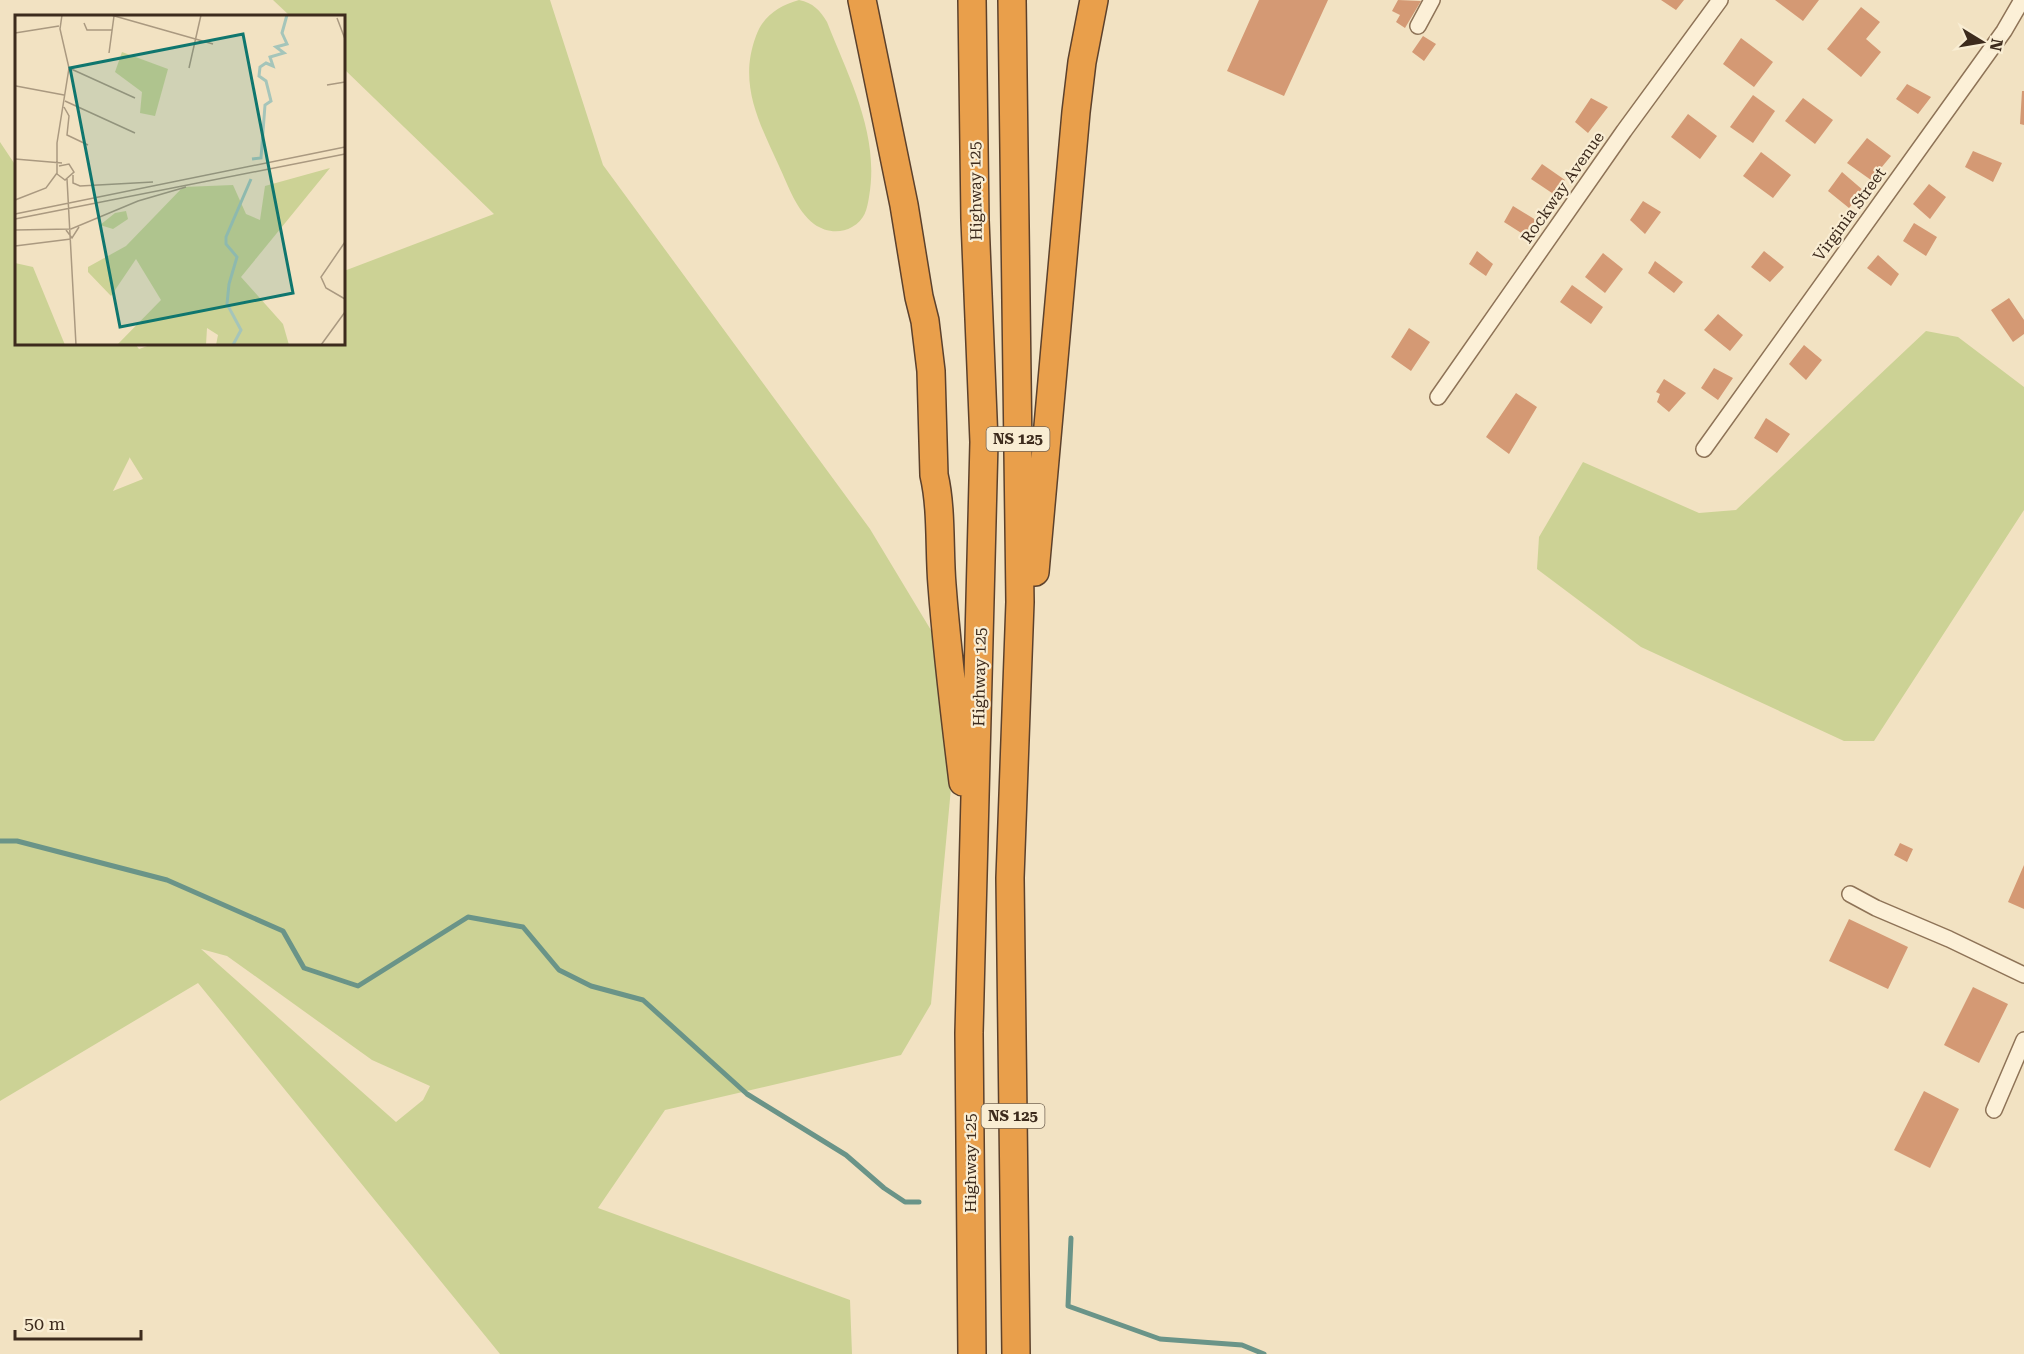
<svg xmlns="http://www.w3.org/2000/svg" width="2024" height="1354" viewBox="0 0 2024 1354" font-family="'Roboto Serif',serif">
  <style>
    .green { fill: #ccd295; fill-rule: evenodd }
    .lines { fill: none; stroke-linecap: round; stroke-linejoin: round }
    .stream { stroke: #6a9488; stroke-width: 5 }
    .building { fill: #d49974 }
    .street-casing { stroke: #8e7357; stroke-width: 18 }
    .highway-casing { stroke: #5c412c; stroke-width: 30 }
    .street { stroke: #fcf0d7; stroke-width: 15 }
    .highway { stroke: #e99f4b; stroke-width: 27 }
    .labels { text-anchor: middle; stroke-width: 4.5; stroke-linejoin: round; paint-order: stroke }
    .shield { fill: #f9edd3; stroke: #756554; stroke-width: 1.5 }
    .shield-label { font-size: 15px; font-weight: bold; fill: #3d2b1d }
    .street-label { font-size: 16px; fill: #3d2b1d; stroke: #f9edd3 }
    .inset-river { fill: none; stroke: #a5c5ba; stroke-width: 3 }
    .inset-road { fill: none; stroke: #aa9980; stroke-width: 1.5 }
    .view { fill: #0f766e; fill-opacity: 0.15; stroke: #0f766e; stroke-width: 3 }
    .inset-edge { fill: none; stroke: #3d2b1d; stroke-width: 3 }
  </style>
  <rect width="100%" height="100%" fill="#f2e2c2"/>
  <path class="green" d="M273 0H550L603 165 870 529 961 680 931 1004 901 1055 665 1110 598 1208 850 1300 852 1354H500L198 983 0 1101V142L16 166V344H135L139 349 153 344H344V271L494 214 344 69V16H290ZM130 458 143 479 113 491 130 457ZM201 949 227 956 372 1060 430 1086 423 1100 396 1122Z
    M799 0C813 3 820 10 827 22 849 78 880 135 869 197 867 209 865 220 852 227 840 234 825 232 814 224 796 210 788 185 779 166 759 122 738 84 756 36 763 16 780 5 799 0Z
    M1926 331 1958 337 2024 387V510L1874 741H1844L1641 647 1537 569 1539 537 1583 462 1699 513 1736 510Z"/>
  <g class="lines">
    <path class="stream" d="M0 841H17L167 880 283 931 304 968 358 986 468 917 523 927 559 970 591 986 643 1000 747 1094 846 1155 884 1188 905 1202H919
      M1071 1238 1068 1306 1160 1339 1242 1345 1264 1354"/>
  </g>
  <path class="building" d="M1259 0H1328L1284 96 1227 71Z
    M1398 0 1421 1 1405 28 1396 22 1400 15 1392 11Z
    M1661 0H1684L1676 10Z
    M1775 0H1819L1803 21Z
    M1861 7 1880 22 1866 39 1881 52 1861 77 1827 49Z
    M1423 36 1436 44 1424 61 1412 52Z
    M1741 38 1773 62 1754 87 1723 64Z
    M1907 84 1931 97 1918 114 1896 99Z
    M2022 91H2024V125L2020 124Z
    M1753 95 1775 111 1753 143 1730 127Z
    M1591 98 1608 107 1588 133 1575 122Z
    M1803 98 1833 120 1815 144 1785 121Z
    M1688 114 1717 136 1700 159 1671 137Z
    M1867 138 1891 156 1871 180 1847 163Z
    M1973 151 2002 163 1993 182 1965 167Z
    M1761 152 1791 175 1773 198 1743 176Z
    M1542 164 1565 180 1555 195 1531 179Z
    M1842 172 1864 191 1849 208 1828 191Z
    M1929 184 1946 197 1930 219 1913 204Z
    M1643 201 1661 212 1645 234 1630 220Z
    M1513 206 1536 220 1526 236 1504 222Z
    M1914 223 1937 237 1926 256 1903 241Z
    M1477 251 1493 264 1486 276 1469 264Z
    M1764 251 1784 267 1770 282 1751 267Z
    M1603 253 1623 269 1605 293 1585 277Z
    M1878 255 1899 274 1891 286 1867 268Z
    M1655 261 1683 282 1674 293 1648 273Z
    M1572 285 1603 307 1591 324 1560 302Z
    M2009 298 2024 320V334L2013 342 1991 310Z
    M1718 314 1743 335 1730 351 1704 330Z
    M1409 328 1430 342 1411 371 1391 357Z
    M1804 345 1822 360 1806 380 1789 364Z
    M1714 368 1733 378 1718 400 1701 388Z
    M1664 379 1686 393 1669 412 1657 402 1660 394 1656 392Z
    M1516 393 1537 407 1509 454 1486 437Z
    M1766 418 1790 434 1777 453 1754 438Z
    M1900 843 1913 849 1907 862 1894 855Z
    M2024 865V909L2008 902Z
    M1849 919 1908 947 1888 989 1829 961Z
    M1973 987 2008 1004 1979 1063 1944 1045Z
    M1924 1091 1959 1109 1930 1168 1894 1150Z"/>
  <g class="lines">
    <g class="street-casing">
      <path id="street" d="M1418 26 1432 0
        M1438 397 1624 131 1720 0
        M1704 449 2004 31 2022 0
        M1850 894 1876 908 1949 939 2024 975
        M1994 1110 2024 1040"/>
    </g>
    <g class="highway-casing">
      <path id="highway" d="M862 0 904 205 919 297 925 321 931 371 934 475C942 509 939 550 942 585 947 651 955 717 963 782
        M972 0 975 220 984 442 969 1033 972 1354
        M1012 0 1020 602 1010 878 1016 1354
        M1035 572 1076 112 1082 62 1094 0"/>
    </g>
    <use href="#street" class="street"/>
    <use href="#highway" class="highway"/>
  </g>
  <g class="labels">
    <g class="shield">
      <rect x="986.5" y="427" width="63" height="24" rx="4.5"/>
      <rect x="981.5" y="1104" width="63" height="24" rx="4.5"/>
    </g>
    <g class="shield-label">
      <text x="1018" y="444">NS 125</text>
      <text x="1013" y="1121">NS 125</text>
    </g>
    <g class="street-label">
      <text transform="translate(1562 187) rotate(-55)" y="6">Rockway Avenue</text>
      <text transform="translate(975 191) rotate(-91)" y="6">Highway 125</text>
      <text transform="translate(1849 214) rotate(-54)" y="6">Virginia Street</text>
      <text transform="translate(979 677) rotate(-89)" y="6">Highway 125</text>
      <text transform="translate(970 1163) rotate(-90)" y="6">Highway 125</text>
    </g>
  </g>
  <g transform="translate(15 15)">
    <rect width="330" height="330" fill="#f2e2c2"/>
    <path d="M107 37 153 54 140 101 125 98 127 77 100 57ZM315 153 226 262 268 309 274 330H201L203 320 192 313 191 330H102L146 285 121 244 96 281 73 257V252L111 231 168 172 218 170 231 199 245 205 250 171ZM111 196 113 204 98 214 85 210 100 198ZM0 248 18 252 50 330H0Z" fill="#ccd295"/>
    <path class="inset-river" d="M237 144 246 143 250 90 256 86 251 66 244 61 245 52 251 48 258 51 255 42 269 38 261 32 272 29 267 18 272 0M218 330 226 315 212 289 214 269 222 242 211 229V222L236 164"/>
    <path class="inset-road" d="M96 0 198 29M322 3 330 24M69 8 72 15H97M0 18 44 11M94 38 99 1M54 53 120 83M174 53 186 0M312 70 330 67M1 71 49 80M50 86 120 118M49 92 54 101 52 120 73 130M0 144 47 148M42 159V128L54 53 45 14 47 0M42 159 50 165 59 157 54 149 44 151M58 160V168L65 171 138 167M52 164 61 330M0 185 31 173 42 158M0 199 330 132M0 204 330 139M0 215 56 214 123 186 171 172M51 215 57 223 64 212M330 227 306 262 311 273 330 284M0 231 56 224M306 330 330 297"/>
    <path class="view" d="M228 19 278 278 105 312 55 53Z"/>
    <rect width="330" height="330" class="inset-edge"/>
  </g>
  <g transform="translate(1982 42) rotate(101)" stroke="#f9edd3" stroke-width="4.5" paint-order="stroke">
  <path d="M0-4.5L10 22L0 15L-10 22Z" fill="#3d2b1d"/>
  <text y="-9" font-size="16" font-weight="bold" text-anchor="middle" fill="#3d2b1d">N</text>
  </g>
  <path d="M15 1330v9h126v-9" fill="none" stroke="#3d2b1d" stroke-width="3"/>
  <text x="24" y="1330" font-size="18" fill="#3d2b1d" stroke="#f9edd3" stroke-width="4.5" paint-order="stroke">50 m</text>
</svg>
